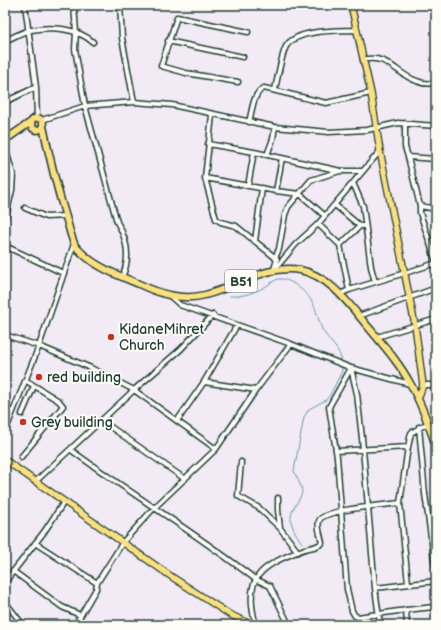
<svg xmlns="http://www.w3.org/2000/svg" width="441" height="630" viewBox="0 0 441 630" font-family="'Balsamiq Sans',sans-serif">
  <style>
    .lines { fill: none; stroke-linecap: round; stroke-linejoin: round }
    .stream { stroke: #629ba4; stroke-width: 1 }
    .minor-casing { stroke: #1f3d34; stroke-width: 7 }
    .major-casing { stroke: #1f3d34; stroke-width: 8 }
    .highway-casing { stroke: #1f3d34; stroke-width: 9 }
    .minor { stroke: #fdfcf7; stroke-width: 4 }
    .major { stroke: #fbe080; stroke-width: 5.5 }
    .highway { stroke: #fbe080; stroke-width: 6 }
    .poi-dot { fill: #c8321e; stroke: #fdfcf7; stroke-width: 1.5 }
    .labels { text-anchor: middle; stroke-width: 4; stroke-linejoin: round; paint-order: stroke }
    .shield { fill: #fdfcf7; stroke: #62766e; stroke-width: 1 }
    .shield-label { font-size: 13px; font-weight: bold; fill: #1f3d34 }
    .poi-label { font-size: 14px; fill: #1f3d34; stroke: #fdfcf7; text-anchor: start }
  </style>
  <rect width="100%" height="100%" fill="#f2ebf6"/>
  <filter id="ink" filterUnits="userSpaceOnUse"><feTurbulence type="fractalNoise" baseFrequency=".025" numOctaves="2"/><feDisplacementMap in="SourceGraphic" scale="8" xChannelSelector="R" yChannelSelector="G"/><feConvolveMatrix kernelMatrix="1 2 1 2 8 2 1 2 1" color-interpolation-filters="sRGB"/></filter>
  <g filter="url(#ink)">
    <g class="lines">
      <path class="stream" d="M230 296C243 297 257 292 268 285 271 283 275 280 278 279 289 277 306 292 311 300 317 309 318 320 322 329 328 341 341 349 342 363
        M302 543C294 531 286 520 295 506 298 501 301 497 302 492 302 486 296 477 294 471L304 417 309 409 326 400 330 395 342 371V366"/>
      <g class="minor-casing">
        <path id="minor" d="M25 5 36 87 37 118
          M74 5 76 32 75 49 85 106 117 222C127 239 131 258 122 277
          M120 5 122 38 134 102
          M5 41C13 37 22 32 31 30 51 26 77 28 93 42
          M168 41 243 57
          M363 60C387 53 397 75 417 81 423 84 430 84 436 83
          M238 82 186 73 161 66 177 17 248 32
          M275 90C277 81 282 51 287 45 299 29 338 31 356 30
          M5 102 36 87
          M212 115 205 178 216 219 221 222 236 226 277 259 274 269
          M42 120 85 106 134 102 172 105 275 127 329 132 367 130 398 123 436 126
          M249 122C252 112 253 92 264 88L326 103 371 93
          M405 123V147L408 157 436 159
          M208 144 254 152 341 171H362
          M5 148 13 174 12 190 5 221
          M267 155 273 139 275 127
          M408 157 420 206V213L436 262
          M205 178 276 191 300 194 325 216
          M353 183 363 206 371 267 375 282
          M248 186 254 152
          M276 191 282 158
          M335 205 360 226H365
          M420 206 436 209
          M25 208 46 217 66 216
          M318 224 340 245 349 290
          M255 241 262 188
          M340 245 360 226
          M5 246 63 273
          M275 258 279 249 285 215 288 207 311 180 340 171
          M275 269 296 244 318 224 380 151
          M340 294 349 290 405 273 436 263
          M170 296 180 305 291 344 351 368 410 384
          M359 316 436 288
          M5 335 39 346 91 368 134 390 216 449
          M377 337 436 319
          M204 382 256 390
          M423 385H436
          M5 409 13 412
          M22 414 34 386
          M102 421 185 479
          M177 421 204 382 237 325
          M419 427 425 494 436 573
          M5 432 39 346 74 244
          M71 450C131 494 196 533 255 579
          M336 451 408 447 411 433 428 423
          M21 457 63 406 59 401 25 380
          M241 462 238 496 259 508 280 528
          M35 482 134 390 181 349 213 315
          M278 498V510L280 528 298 552
          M35 543 97 583
          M13 571 62 607 80 615
          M255 579 270 586 289 625
          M5 582 44 532 64 502
          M408 583 400 503 408 447
          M375 588 436 581
          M5 602 23 625
          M406 610 407 625
          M75 625 96 589 97 583 123 542 154 508 216 449 256 390 291 344
          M256 625C242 577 261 566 302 550 309 547 316 548 322 543 321 536 317 527 319 521 322 509 388 505 400 503
          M380 625 375 588 362 438 357 394 351 368 329 407 337 457 347 589 352 611 355 616 358 617C384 613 410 609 436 607"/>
      </g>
      <g class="major-casing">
        <path id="major" d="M351 5 371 93 380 151 415 325 423 385 418 399
          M5 460 172 577 229 614 248 623"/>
      </g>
      <g class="highway-casing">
        <path id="highway" d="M31 124a6 6 0 1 1 12 0a6 6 0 1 1-12 0Z
          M43 126C49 155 56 185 65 214 68 223 70 234 74 243 75 247 80 251 83 254 98 268 120 276 139 284 160 294 182 301 205 295 238 287 264 264 300 270 331 276 351 307 370 329 385 347 400 364 411 385 422 405 429 425 436 446
          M5 140 31 122"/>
      </g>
      <use href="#minor" class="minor"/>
      <use href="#major" class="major"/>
      <use href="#highway" class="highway"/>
    </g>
  </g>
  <g class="poi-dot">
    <circle cx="111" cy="337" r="4"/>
    <circle cx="39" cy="377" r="4"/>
    <circle cx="23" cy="422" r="4"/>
  </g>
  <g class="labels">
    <rect class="shield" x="225" y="270" width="32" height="22" rx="3"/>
    <g class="shield-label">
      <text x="241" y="286">B51</text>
    </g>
    <g class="poi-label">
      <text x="119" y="334">KidaneMihret<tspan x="119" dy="16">Church</tspan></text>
      <text x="47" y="382">red building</text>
      <text x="31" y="427">Grey building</text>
    </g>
  </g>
  <rect width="441" height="630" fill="none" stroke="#fdfcf7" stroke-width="20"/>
  <rect x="10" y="10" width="421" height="610" fill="none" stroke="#1f3d34" stroke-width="1.5" filter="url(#ink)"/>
</svg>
